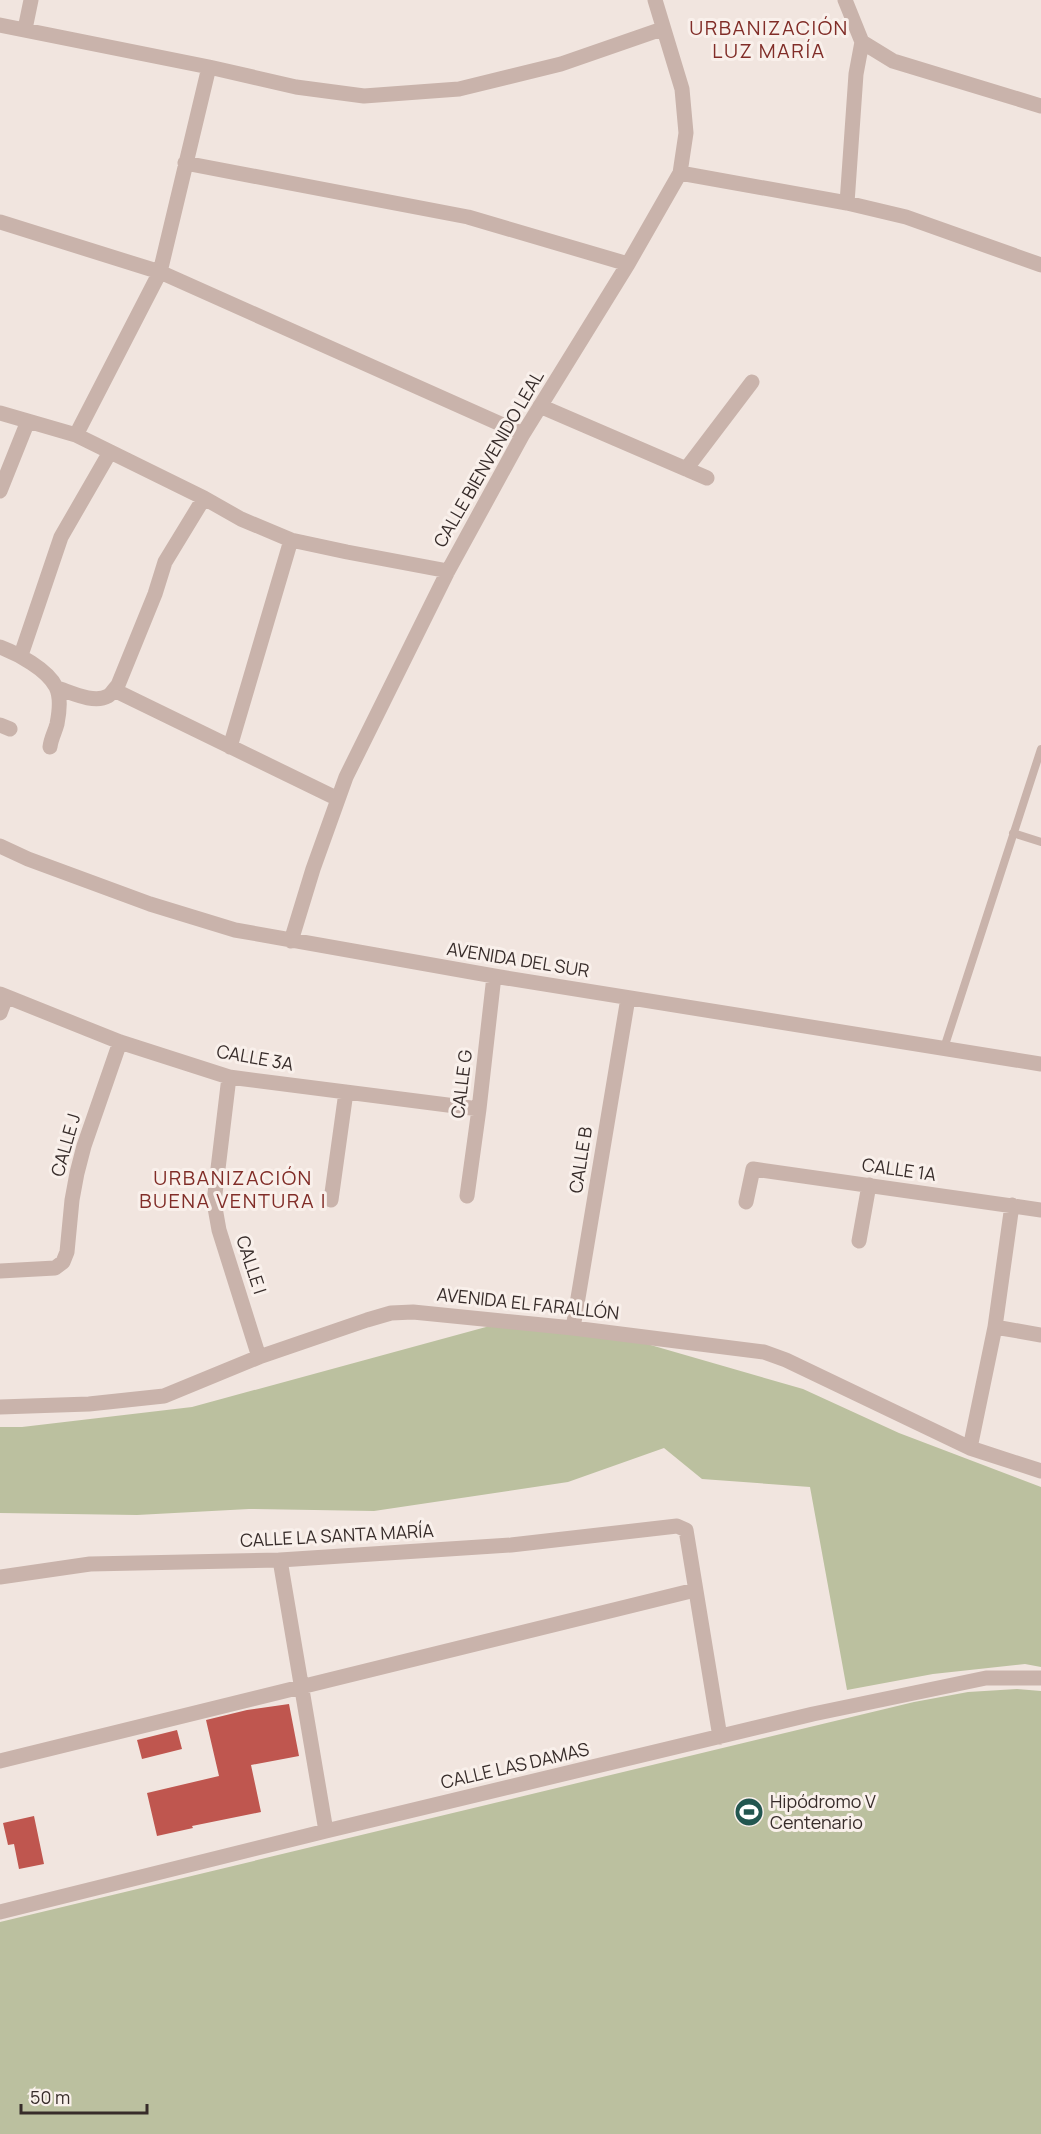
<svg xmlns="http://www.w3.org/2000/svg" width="1041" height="2134" viewBox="0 0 1041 2134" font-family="Manrope,sans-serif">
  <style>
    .green { fill: #bbc09f }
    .building { fill: #bf564f }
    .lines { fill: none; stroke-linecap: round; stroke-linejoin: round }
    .service { stroke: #c9b3ab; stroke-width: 8 }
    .minor { stroke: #c9b3ab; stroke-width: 15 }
    .labels { text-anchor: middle; stroke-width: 6; stroke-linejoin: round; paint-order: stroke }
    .street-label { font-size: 18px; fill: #372c2a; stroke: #f9f0eb }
    .poi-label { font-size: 18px; fill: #372c2a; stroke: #f9f0eb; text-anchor: start }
    .neighbourhood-label { font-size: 20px; letter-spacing: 1.5px; fill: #812d28; stroke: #f9f0eb }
  </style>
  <rect width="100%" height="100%" fill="#f1e5df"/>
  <path class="green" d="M508 1321 602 1331 803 1389 899 1433 1041 1487V1667L1025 1664 933 1674 847 1690 810 1487 702 1479 664 1448 568 1482 374 1511 249 1509 137 1515 0 1513V1427H22L192 1407Z
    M1017 1689 1041 1691V2134H0V1922L914 1702 968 1692Z"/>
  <path class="building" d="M289 1704 299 1756 251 1765 261 1812 192 1826 193 1828 157 1836 147 1793 219 1776 206 1720 247 1710Z
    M177 1730 182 1749 142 1759 137 1740Z
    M34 1816 44 1864 19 1869 14 1844 8 1845 3 1823Z"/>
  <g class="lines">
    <path class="service" d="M1013 833 1041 842
      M944 1048 1041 749"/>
    <path class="minor" d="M845 0 862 42 893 61 1041 106
      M0 25 209 67 296 87 364 96 459 89 561 64 662 29
      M25 29 31 0
      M185 163 468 217 628 264
      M680 173 847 203 906 217 1041 265
      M847 203 856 74 862 42
      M0 222 160 272 523 434
      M540 406 707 478
      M0 413 76 435 204 498 241 519 291 540 347 552 448 571
      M76 435 160 272 209 67
      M686 469 752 382
      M0 491 28 421
      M0 647C18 654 47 669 56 687 61 697 59 714 57 724 55 732 51 738 50 747
      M21 655 61 537 110 452
      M57 688C70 692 94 704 108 696 112 694 115 688 118 685L155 594 165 562 204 498
      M114 690 338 799
      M0 725 10 729
      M230 747 291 540
      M0 846 28 859 150 904 235 930 494 976 1041 1064
      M291 941 313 869 346 777 448 571 523 434 628 264 680 173 686 133 682 89 655 0
      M0 994 120 1042 229 1077 479 1109
      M0 1013 6 997
      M229 1077 214 1202 219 1230 259 1357
      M467 1196 479 1109 494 976
      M331 1200 346 1092
      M746 1202 753 1169 1041 1210
      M859 1241 869 1185
      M0 1271 55 1268 63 1262 67 1252 72 1200 77 1173 84 1146 120 1042
      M995 1327 1041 1335
      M573 1328 628 998
      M0 1407 89 1404 164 1396 259 1357 367 1320 391 1313 413 1312 573 1328 764 1352 786 1360 970 1448 1041 1471
      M970 1448 995 1327 1012 1205
      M280 1560 326 1831
      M0 1577 90 1564 280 1560 511 1545 677 1526 686 1530 720 1737
      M0 1761 695 1590
      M0 1912 326 1831 813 1714 986 1678H1041"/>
  </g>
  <defs>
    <g id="stadium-disc" transform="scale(1.5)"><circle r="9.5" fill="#225650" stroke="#f9f0eb"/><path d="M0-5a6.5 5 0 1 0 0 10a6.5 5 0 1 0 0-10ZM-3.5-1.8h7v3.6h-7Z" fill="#fff"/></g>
  </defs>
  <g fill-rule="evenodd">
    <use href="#stadium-disc" x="749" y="1812"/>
  </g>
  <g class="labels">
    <g class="street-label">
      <text transform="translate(489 459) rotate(-60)" y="6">CALLE BIENVENIDO LEAL</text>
      <text transform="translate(518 960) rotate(9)" y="6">AVENIDA DEL SUR</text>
      <text transform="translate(255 1058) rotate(10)" y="6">CALLE 3A</text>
      <text transform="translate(462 1084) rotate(-83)" y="6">CALLE G</text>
      <text transform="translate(66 1145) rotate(-74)" y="6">CALLE J</text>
      <text transform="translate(581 1160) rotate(-81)" y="6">CALLE B</text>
      <text transform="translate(899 1170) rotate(8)" y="6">CALLE 1A</text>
      <text transform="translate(251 1265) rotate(72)" y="6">CALLE I</text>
      <text transform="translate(528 1304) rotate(6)" y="6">AVENIDA EL FARALLÓN</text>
      <text transform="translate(337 1536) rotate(-3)" y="6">CALLE LA SANTA MARÍA</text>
      <text transform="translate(515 1766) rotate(-13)" y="6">CALLE LAS DAMAS</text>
    </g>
    <g class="poi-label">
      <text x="770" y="1808">Hipódromo V<tspan x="770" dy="21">Centenario</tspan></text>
    </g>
    <g class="neighbourhood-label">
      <text x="769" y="35">URBANIZACIÓN<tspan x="769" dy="23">LUZ MARÍA</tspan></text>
      <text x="233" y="1185">URBANIZACIÓN<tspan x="233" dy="23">BUENA VENTURA I</tspan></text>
    </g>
  </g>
  <path d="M21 2104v9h126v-9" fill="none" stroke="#372c2a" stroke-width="3"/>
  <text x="30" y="2104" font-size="18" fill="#372c2a" stroke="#f9f0eb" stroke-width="4.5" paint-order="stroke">50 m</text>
</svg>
